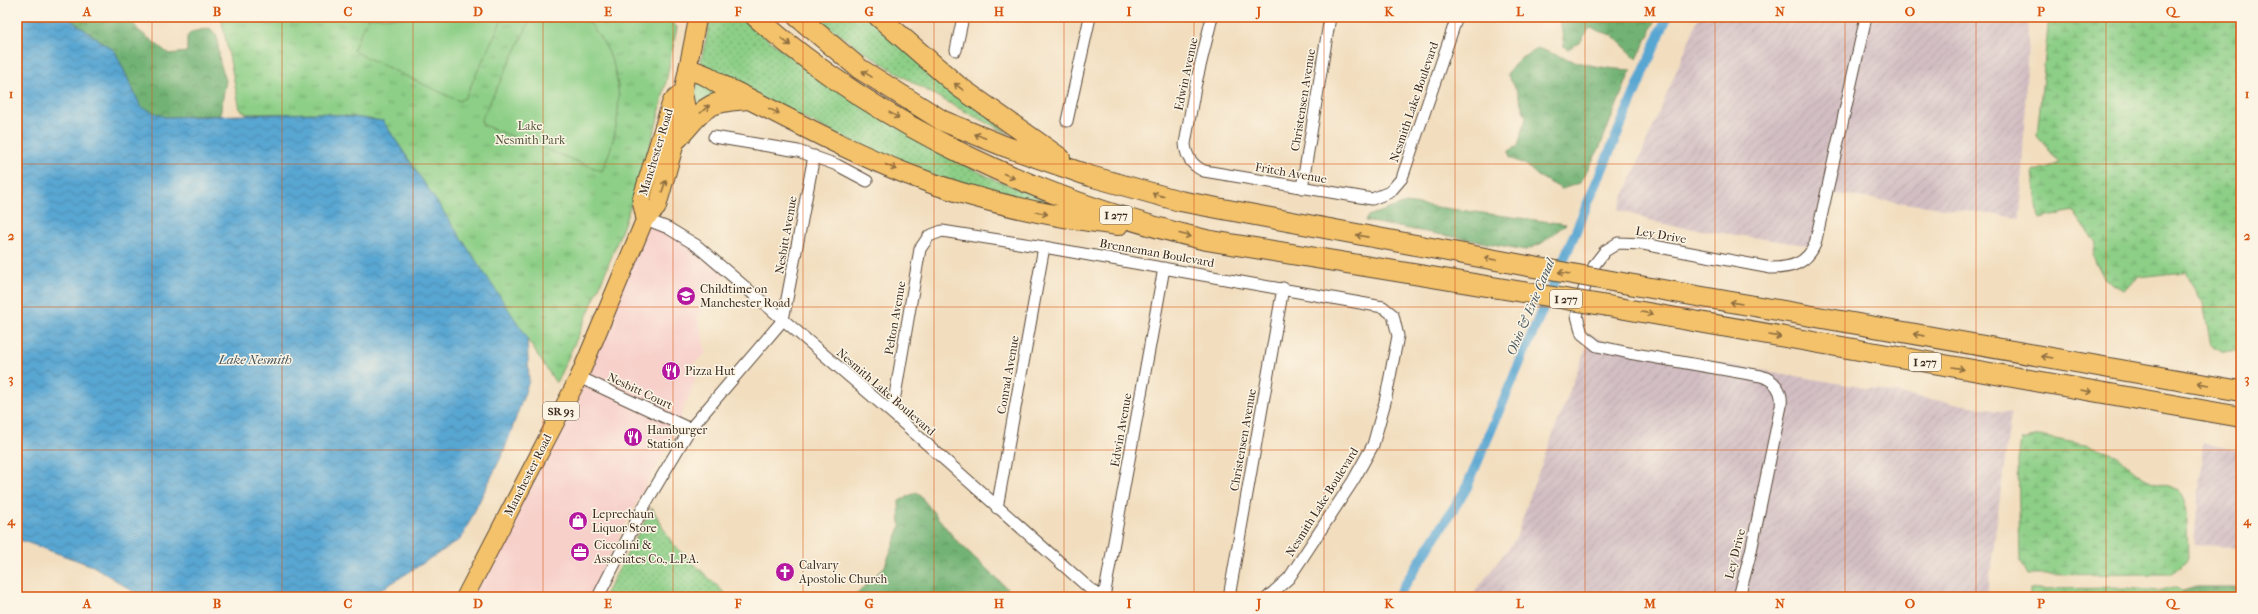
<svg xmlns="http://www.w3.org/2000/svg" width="2258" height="614" viewBox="0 0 2258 614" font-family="'IM FELL French Canon',serif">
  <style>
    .built { fill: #f7d0ca }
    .industrial { fill: url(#industrial-furrows) }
    .grass { fill: url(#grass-dots); stroke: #647c52 }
    .forest { fill: url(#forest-crowns); stroke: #566e49 }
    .wetland { fill: url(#wetland-marsh); stroke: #647c52 }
    .park { fill: url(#park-tufts); stroke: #647c52 }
    .pitch { fill: #8dcf87; stroke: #647c52 }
    .water { fill: url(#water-waves); stroke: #4a6878 }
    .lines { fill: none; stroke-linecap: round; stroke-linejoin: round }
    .canal { stroke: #58a6d2; stroke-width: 10 }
    .street-casing { stroke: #564536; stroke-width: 13 }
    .primary-casing { stroke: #564536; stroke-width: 19 }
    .highway-casing { stroke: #564536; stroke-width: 22 }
    .street { stroke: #fff; stroke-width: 11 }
    .primary { stroke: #f4c26a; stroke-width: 17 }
    .highway { stroke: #f4c26a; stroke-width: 20 }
    .highway-bridge-casing { stroke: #564536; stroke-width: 22; stroke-linecap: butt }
    .highway-bridge { stroke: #f4c26a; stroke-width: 20 }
    .oneway { stroke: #8e6e40 }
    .grid { fill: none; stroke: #d7540e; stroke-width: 1; stroke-opacity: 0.55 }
    .labels { text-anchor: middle; stroke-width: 3; stroke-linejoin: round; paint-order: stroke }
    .shield { fill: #fcf5e5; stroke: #75675a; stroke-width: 1 }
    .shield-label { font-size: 11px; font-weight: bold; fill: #3b2a1e }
    .street-label { font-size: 12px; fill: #3b2a1e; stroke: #fcf5e5 }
    .park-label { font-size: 12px; fill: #505338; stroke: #fcf5e5 }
    .poi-label { font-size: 12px; fill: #3b2a1e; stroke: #fcf5e5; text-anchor: start }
    .water-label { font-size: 13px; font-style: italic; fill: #45555d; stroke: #fcf5e5 }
    .neatline { fill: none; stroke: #d7540e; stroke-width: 1.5 }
    .grid-label { font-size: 13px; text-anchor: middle; font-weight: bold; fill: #d7540e }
  </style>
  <defs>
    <pattern id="industrial-furrows" width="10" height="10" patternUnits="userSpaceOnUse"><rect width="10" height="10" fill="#d2bec2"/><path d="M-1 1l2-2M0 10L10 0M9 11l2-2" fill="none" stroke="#b5a3a6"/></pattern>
    <pattern id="grass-dots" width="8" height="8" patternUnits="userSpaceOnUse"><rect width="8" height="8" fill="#8dcf87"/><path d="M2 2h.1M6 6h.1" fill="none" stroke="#74a86e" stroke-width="1.8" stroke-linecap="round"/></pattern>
    <pattern id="forest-crowns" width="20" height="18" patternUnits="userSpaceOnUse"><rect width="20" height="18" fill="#72b274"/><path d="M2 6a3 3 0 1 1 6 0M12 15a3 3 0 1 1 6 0" fill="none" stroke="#5f915f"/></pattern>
    <pattern id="wetland-marsh" width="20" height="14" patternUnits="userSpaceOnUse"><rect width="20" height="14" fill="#8dcf87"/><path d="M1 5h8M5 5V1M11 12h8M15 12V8" fill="none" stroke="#74a86e"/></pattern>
    <pattern id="park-tufts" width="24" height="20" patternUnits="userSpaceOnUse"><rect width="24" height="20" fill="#8dcf87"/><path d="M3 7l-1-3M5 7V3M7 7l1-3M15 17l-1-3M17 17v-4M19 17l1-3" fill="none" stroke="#74a86e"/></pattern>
    <pattern id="water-waves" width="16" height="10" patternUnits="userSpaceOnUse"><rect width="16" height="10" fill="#58a6d2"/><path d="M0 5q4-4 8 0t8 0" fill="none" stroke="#4a87aa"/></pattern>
  </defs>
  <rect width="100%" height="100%" fill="#fcf5e5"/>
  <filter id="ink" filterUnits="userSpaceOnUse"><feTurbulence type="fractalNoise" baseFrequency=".025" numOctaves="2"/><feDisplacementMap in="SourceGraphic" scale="8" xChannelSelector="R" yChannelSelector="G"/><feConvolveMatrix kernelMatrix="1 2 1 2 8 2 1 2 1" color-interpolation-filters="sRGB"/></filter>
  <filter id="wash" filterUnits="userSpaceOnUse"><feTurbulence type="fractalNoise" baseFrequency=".012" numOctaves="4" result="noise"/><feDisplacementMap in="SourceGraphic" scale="16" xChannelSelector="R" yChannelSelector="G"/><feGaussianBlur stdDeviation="0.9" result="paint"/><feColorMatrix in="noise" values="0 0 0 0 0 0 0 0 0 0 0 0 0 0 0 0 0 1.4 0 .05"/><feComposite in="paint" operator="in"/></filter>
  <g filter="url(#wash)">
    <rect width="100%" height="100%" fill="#f2debf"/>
    <path class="built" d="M645 219 668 228 729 273 722 280 698 316 706 354 692 364 697 375 675 432 626 523 589 597H465Z"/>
    <path class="industrial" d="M1699 17H2029L2020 218 1826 193 1813 246 1666 225 1618 210Z
      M1591 335 1609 344 2011 413 1987 597H1471L1516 538 1534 484Z
      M2203 443 2241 451V548L2194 544Z"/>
    <path class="grass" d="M711 17H740L815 76 954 159 993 179 1075 210 977 191 907 167 712 75 701 61Z
      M815 17H870L1010 134C940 101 877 63 815 17Z
      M699 79 728 92 689 112Z
      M652 508 672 543 729 597H604Z"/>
    <path class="forest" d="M70 17H129L138 30 169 54 187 52V37L191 32 210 28 217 36 220 63 226 80 220 115 165 117 141 107 115 51 72 21Z
      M1560 17H1657L1637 59 1612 35 1590 28 1580 42 1568 49 1564 47Z
      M1538 48C1573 62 1593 68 1631 70L1599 149 1580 183 1562 189 1538 176 1526 165 1510 158 1509 151 1518 146 1526 118 1516 89 1507 74 1518 60Z
      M1406 203 1566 224 1542 243 1526 250 1365 221 1368 216Z
      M917 492 956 540 1016 597H854L885 566 900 527 899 501Z
      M2196 587H2241V597H2182L2183 591Z"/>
    <path class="wetland" d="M2049 17H2241V351H2223L2211 345 2203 303 2185 272 2139 277 2123 290 2104 278 2093 256 2096 243 2073 211 2039 219 2033 172 2060 163 2037 136Z
      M2040 436C2057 440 2098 446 2112 453 2126 461 2135 475 2151 481 2161 485 2174 485 2181 495 2189 505 2187 543 2188 558L2184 564 2172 574 2028 575 2020 560 2018 461 2021 440Z
      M2175 587 2183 591 2182 597H2030V589L2126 588 2157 591Z"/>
    <path class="park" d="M221 17H667L677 27C670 59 665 91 657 122 632 212 596 300 556 383L383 121 321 113 247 114 240 109Z"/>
    <path class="pitch" d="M370 17H503L465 98 459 101 353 51 362 29Z
      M532 17H583C590 21 594 30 599 36 628 76 621 129 602 171L483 125 481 120Z"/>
    <path class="water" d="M17 17H70L72 21 115 51 141 107 165 117 321 113 383 121 527 337 529 381 504 451 461 539 370 597H142L93 566 17 539Z"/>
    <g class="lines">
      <path class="canal" d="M1397 597 1466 489 1667 17"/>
    </g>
  </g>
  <g filter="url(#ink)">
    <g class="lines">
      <g class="street-casing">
        <path id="street" d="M1212 17 1195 87 1185 144C1186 157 1193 166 1204 171L1372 199 1390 192 1402 178 1457 17
          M956 50 963 17
          M1067 121 1090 17
          M714 137 798 151 837 165 867 181
          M1302 188 1330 17
          M645 219 668 228 696 245 892 413 1090 589 1102 597
          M579 377 690 429
          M892 413 920 249 929 236 942 231 1044 247 1383 307 1393 315 1398 336 1385 402 1373 445 1353 481 1289 578 1268 597
          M997 508 1044 247
          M598 597 643 508 690 429 783 320 814 156
          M1104 597 1164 268
          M1229 597 1283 288
          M1739 597 1751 551 1781 406C1783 391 1775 380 1761 376L1629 353 1597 346 1582 334 1577 316 1585 286 1595 264 1605 251 1618 243 1643 244 1771 268C1790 268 1807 264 1815 244L1866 17"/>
      </g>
      <g class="primary-casing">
        <path id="primary" d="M645 219 641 200 671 102 683 91
          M465 597 579 377 645 219 657 208 686 106 683 91 698 17"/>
      </g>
      <g class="highway-casing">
        <path id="highway" d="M756 17C883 129 1042 201 1206 240L1523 292
          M798 17 860 69 943 121 1004 146 1090 176 1180 201 1528 266
          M879 17 958 86 1060 158
          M689 69 707 76 721 85C783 115 843 149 907 174 975 201 1046 216 1118 225
          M678 138C707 106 704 102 749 99
          M1617 282 2241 391
          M1608 306 2241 417"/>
      </g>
      <use href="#street" class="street"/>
      <use href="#primary" class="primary"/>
      <use href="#highway" class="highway"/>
      <g class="highway-bridge-casing">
        <path id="highway-bridge" d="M1528 266 1617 282
          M1523 292 1608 306"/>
      </g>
      <use href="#highway-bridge" class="highway-bridge"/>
    </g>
    <defs><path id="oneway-shaft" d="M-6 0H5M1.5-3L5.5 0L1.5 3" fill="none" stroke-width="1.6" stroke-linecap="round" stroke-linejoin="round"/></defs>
    <g class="oneway">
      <use href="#oneway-shaft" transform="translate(786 42) rotate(38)"/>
      <use href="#oneway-shaft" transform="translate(867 74) rotate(-148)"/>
      <use href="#oneway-shaft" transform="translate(959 87) rotate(-142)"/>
      <use href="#oneway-shaft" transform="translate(705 109) rotate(-41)"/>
      <use href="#oneway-shaft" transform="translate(774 111) rotate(26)"/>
      <use href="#oneway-shaft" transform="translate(894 115) rotate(31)"/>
      <use href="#oneway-shaft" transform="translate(980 136) rotate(-158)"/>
      <use href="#oneway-shaft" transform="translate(891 167) rotate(24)"/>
      <use href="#oneway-shaft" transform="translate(1009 176) rotate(24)"/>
      <use href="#oneway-shaft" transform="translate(664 186) rotate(-72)"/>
      <use href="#oneway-shaft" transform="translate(1158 195) rotate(-165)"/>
      <use href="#oneway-shaft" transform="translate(1042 213) rotate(13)"/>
      <use href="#oneway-shaft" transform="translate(1185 235) rotate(14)"/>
      <use href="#oneway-shaft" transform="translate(1362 236) rotate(-169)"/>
      <use href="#oneway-shaft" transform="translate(1490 259) rotate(-170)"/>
      <use href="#oneway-shaft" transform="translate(1564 273) rotate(-170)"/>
      <use href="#oneway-shaft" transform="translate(1736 303) rotate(-170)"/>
      <use href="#oneway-shaft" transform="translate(1647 313) rotate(10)"/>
      <use href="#oneway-shaft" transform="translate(1919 335) rotate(-170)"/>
      <use href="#oneway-shaft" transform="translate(1775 336) rotate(10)"/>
      <use href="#oneway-shaft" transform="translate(2047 357) rotate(-170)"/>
      <use href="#oneway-shaft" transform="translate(1958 368) rotate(10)"/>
      <use href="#oneway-shaft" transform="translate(2203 384) rotate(-170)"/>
      <use href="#oneway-shaft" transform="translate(2086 391) rotate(10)"/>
    </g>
  </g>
  <path class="grid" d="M152 17V597M282 17V597M413 17V597M543 17V597M673 17V597M803 17V597M934 17V597M1064 17V597M1194 17V597M1324 17V597M1455 17V597M1585 17V597M1715 17V597M1845 17V597M1976 17V597M2106 17V597M17 164H2241M17 307H2241M17 450H2241"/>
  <defs>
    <g id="school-disc" transform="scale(1)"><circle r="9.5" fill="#b5179e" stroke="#fcf5e5"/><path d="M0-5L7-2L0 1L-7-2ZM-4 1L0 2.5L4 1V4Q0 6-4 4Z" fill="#fff"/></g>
    <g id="restaurant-disc" transform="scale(1)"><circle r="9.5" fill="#b5179e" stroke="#fcf5e5"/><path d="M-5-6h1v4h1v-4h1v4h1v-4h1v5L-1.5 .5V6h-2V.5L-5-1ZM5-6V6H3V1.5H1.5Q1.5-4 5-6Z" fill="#fff"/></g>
    <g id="shop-disc" transform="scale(1)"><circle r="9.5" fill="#b5179e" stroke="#fcf5e5"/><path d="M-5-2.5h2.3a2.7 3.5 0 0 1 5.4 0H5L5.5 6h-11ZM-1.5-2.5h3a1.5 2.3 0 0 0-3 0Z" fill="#fff"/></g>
    <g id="office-disc" transform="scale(1)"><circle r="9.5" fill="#b5179e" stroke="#fcf5e5"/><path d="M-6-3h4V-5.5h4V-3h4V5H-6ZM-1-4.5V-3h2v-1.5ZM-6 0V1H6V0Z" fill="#fff"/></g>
    <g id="church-disc" transform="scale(1)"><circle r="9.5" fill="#b5179e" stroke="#fcf5e5"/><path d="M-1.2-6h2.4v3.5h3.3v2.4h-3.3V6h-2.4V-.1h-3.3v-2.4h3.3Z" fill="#fff"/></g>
  </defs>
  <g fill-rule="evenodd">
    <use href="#school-disc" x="686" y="296"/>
    <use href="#restaurant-disc" x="671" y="371"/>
    <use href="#restaurant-disc" x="633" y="437"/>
    <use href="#shop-disc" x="578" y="521"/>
    <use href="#office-disc" x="580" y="552"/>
    <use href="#church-disc" x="785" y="572"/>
  </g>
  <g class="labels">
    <g class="shield">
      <rect x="1100" y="206" width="32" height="18" rx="3"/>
      <rect x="1550" y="290" width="32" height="18" rx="3"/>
      <rect x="1909" y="353" width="32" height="18" rx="3"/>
      <rect x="543" y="402" width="36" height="18" rx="3"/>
    </g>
    <g class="shield-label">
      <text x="1116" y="219">I 277</text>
      <text x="1566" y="303">I 277</text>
      <text x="1925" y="366">I 277</text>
      <text x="561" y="415">SR 93</text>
    </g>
    <g class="street-label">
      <text transform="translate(1186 74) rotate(-78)" y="4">Edwin Avenue</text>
      <text transform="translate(1303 100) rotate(-81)" y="4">Christensen Avenue</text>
      <text transform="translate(1414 102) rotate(-71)" y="4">Nesmith Lake Boulevard</text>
      <text transform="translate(656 152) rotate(-73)" y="4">Manchester Road</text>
      <text transform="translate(1291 173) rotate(10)" y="4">Fritch Avenue</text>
      <text transform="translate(786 235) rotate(-80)" y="4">Nesbitt Avenue</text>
      <text transform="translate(1661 235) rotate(10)" y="4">Ley Drive</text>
      <text transform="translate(1157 253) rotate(10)" y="4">Brenneman Boulevard</text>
      <text transform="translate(895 318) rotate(-80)" y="4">Pelton Avenue</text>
      <text transform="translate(1008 375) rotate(-80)" y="4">Conrad Avenue</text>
      <text transform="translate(640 391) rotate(25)" y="4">Nesbitt Court</text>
      <text transform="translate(886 392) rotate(41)" y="4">Nesmith Lake Boulevard</text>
      <text transform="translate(1121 430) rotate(-80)" y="4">Edwin Avenue</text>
      <text transform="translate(1243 440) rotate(-80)" y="4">Christensen Avenue</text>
      <text transform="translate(528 475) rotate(-63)" y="4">Manchester Road</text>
      <text transform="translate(1322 502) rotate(-58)" y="4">Nesmith Lake Boulevard</text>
      <text transform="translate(1735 554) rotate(-76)" y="4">Ley Drive</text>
    </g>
    <g class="park-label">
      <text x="530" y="130">Lake<tspan x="530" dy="14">Nesmith Park</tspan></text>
    </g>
    <g class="poi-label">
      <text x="700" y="293">Childtime on<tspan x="700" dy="14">Manchester Road</tspan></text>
      <text x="685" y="375">Pizza Hut</text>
      <text x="647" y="434">Hamburger<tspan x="647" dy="14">Station</tspan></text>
      <text x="592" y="518">Leprechaun<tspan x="592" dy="14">Liquor Store</tspan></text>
      <text x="594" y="549">Ciccolini &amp;<tspan x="594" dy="14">Associates Co., L.P.A.</tspan></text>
      <text x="799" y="569">Calvary<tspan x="799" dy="14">Apostolic Church</tspan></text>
    </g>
    <g class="water-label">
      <text transform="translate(1530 307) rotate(-67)" y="5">Ohio &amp; Erie Canal</text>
      <text x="255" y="364">Lake Nesmith</text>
    </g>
  </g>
  <rect width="2258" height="614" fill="none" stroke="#fcf5e5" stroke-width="44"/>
  <rect x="22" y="22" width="2214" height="570" class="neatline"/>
  <g class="grid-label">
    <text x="87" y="16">A</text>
    <text x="217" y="16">B</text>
    <text x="348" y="16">C</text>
    <text x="478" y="16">D</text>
    <text x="608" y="16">E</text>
    <text x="738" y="16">F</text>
    <text x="869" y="16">G</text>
    <text x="999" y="16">H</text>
    <text x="1129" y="16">I</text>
    <text x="1259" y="16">J</text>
    <text x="1389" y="16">K</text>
    <text x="1520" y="16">L</text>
    <text x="1650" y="16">M</text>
    <text x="1780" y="16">N</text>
    <text x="1910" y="16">O</text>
    <text x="2041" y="16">P</text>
    <text x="2171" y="16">Q</text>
    <text x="11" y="98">1</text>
    <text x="2247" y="98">1</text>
    <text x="11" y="240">2</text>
    <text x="2247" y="240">2</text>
    <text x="11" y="383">3</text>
    <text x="2247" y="383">3</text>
    <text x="11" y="525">4</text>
    <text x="2247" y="525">4</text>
    <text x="87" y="608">A</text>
    <text x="217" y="608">B</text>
    <text x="348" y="608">C</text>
    <text x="478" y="608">D</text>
    <text x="608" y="608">E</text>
    <text x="738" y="608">F</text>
    <text x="869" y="608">G</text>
    <text x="999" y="608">H</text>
    <text x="1129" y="608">I</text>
    <text x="1259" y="608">J</text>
    <text x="1389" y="608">K</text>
    <text x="1520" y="608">L</text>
    <text x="1650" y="608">M</text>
    <text x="1780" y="608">N</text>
    <text x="1910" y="608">O</text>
    <text x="2041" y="608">P</text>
    <text x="2171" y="608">Q</text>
  </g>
</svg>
